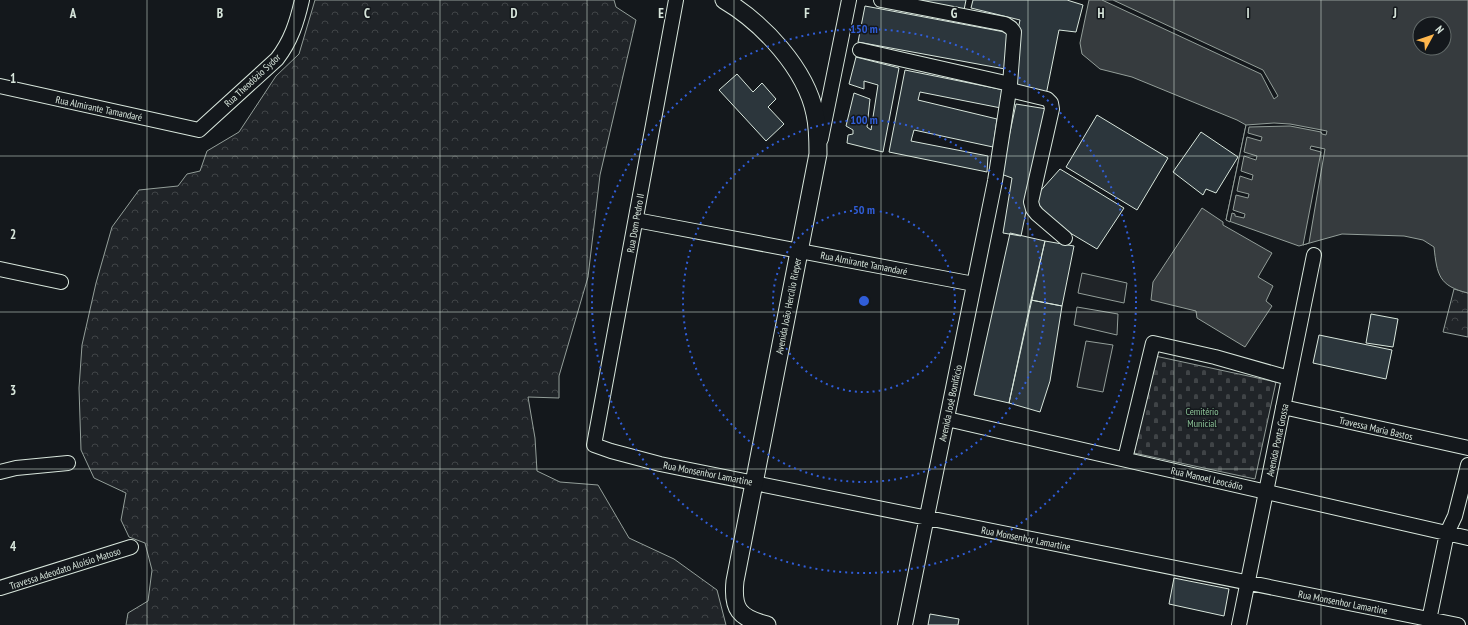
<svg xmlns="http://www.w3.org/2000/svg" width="1468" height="625" viewBox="0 0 1468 625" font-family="'PT Sans Narrow',sans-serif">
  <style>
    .forest { fill: url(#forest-crowns); stroke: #939e99 }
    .cemetery { fill: url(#cemetery-stones); stroke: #939e99 }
    .garden { fill: #202428; stroke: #939e99 }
    .water { fill: #363b3e; stroke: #939e99; fill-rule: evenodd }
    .pier { fill: #14181c; stroke: #939e99 }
    .building { fill: #2c363c; stroke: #d8e6dc }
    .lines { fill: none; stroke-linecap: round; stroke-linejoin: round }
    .minor-casing { stroke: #d8e6dc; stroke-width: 16 }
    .major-casing { stroke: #d8e6dc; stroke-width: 19 }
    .minor { stroke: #14181c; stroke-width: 14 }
    .major { stroke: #14181c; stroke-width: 17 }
    .grid { fill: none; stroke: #d8e6dc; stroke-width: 1; stroke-opacity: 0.55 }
    .ring { fill: none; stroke: #305dd8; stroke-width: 2; stroke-dasharray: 2 4 }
    .labels { text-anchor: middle; stroke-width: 3; stroke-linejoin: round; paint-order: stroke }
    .street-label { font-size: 10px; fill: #d8e6dc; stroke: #14181c }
    .park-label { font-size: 10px; fill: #8ac095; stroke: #14181c }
    .grid-label { font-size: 13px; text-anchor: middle; font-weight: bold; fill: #d8e6dc; stroke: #14181c; stroke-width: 3; stroke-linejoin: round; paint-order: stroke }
    .centre { fill: #305dd8; stroke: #14181c; stroke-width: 2 }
    .ring-label { font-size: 12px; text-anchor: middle; font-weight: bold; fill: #305dd8; stroke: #14181c; stroke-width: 3; stroke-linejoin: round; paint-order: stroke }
  </style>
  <defs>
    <pattern id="forest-crowns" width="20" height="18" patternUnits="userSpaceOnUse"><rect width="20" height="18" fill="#202428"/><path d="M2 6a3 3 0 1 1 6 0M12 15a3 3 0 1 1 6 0" fill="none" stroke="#404447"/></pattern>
    <pattern id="cemetery-stones" width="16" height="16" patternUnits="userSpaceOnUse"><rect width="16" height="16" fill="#202428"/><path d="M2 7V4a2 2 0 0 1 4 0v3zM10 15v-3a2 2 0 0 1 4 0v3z" fill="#404447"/></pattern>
  </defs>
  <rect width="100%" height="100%" fill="#14181c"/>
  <path class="forest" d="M315 0H614L616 7 636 20 600 175 588 277 559 376V398L528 397 535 438 537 471 560 482 598 485 629 538 674 559 717 590 726 625H126L128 613 148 601 152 570 145 543 129 537 121 520 126 493 94 478 81 450 79 388 82 345 96 283 112 227 139 190 178 186 187 174 200 171 207 151 239 132 276 76 299 54Z
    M1454 289 1468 293V337L1443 332Z"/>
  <path class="cemetery" d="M1155 356 1276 382 1255 479 1134 453Z"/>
  <path class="garden" d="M1082 273 1127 283 1124 303 1078 293Z
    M1077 307 1118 314 1117 335 1074 325Z
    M1086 341 1113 345 1103 392 1077 387Z"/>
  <path class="water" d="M1089 0H1468V293C1439 286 1437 275 1434 247L1423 240 1404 236 1342 234 1299 246 1226 220 1246 125 1237 120 1132 77 1100 69 1082 54 1080 43ZM1420 24H1444V48H1420Z
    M1202 208 1223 222V225L1272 253 1258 277 1273 286 1266 301 1272 306 1245 347 1197 318 1196 311 1151 300 1153 282Z"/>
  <path class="pier" d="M1102 0H1113L1263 70 1278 96 1274 99 1261 74Z
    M1274 123 1290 124 1327 131 1326 135 1322 134 1321 132 1290 126 1249 127 1248 133 1262 137 1261 141 1247 137 1244 152 1257 156 1256 160 1244 156 1241 171 1253 175 1252 180 1240 176 1237 191 1249 194 1248 198 1236 195 1233 210 1245 214 1244 218 1235 216V214L1232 213 1230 222 1226 220 1246 125Z
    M1311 146 1325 149 1309 243 1303 245 1321 152 1310 149Z"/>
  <path class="building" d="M917 0H966L964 10Z
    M973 0H1067L1083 5 1076 32 1059 30 1046 95 1011 85 1015 44 1020 20 971 8Z
    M865 6 1010 33 1005 69 858 42Z
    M856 57 899 68 883 152 847 143 848 135 853 134V130L846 126 854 93 870 99 867 127 871 130 878 85 864 81V89L849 84Z
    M905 70 1009 91 1006 109 920 92 918 100 997 119 993 147 914 130 911 141 988 156 987 172 889 152Z
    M737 74 753 92 762 83 776 99 768 107 784 124 766 141 719 90Z
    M1016 104 1047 109 1021 236 1003 233 1012 178 1001 174Z
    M1097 115 1168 158 1137 210 1066 167Z
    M1201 132 1238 157 1216 193 1206 189 1203 195 1173 172Z
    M1060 169 1124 208 1097 249 1045 218 1035 197Z
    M1010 233 1045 241 1009 403 974 395Z
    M1045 241 1074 246 1062 306 1031 300Z
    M1031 300 1062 306 1050 381 1040 412 1009 403Z
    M1371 314 1398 319 1393 347 1366 343Z
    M1319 335 1392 350 1386 379 1313 363Z
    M1174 578 1229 589 1224 616 1169 604Z
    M930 614 959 619 958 625H928Z"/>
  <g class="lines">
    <g class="minor-casing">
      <path id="minor" d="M676 0 594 445 611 451 660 464 1458 625
        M881 0 1005 24 1011 28 1014 32 1010 84
        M860 50 1010 84 995 181 905 625
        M0 86 199 130 277 59C291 41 297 22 302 0
        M1010 90 1047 99 1051 103 1052 109 1031 202 1033 209 1037 214 1065 238
        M821 139 849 0
        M636 220 974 284
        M0 269 61 282
        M1283 407 1468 448
        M947 419 1468 538
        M1125 459 1153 343 1215 357 1289 378
        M0 472 16 468 68 463
        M0 588 131 547
        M1239 625 1314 255
        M1428 625 1447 533 1455 516 1468 465"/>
    </g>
    <g class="major-casing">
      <path id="major" d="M724 0C763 23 806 69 815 114 818 127 818 141 818 154L735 581C732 609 739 618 767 625"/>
    </g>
    <use href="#minor" class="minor"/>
    <use href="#major" class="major"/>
  </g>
  <path class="grid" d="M147 0V625M294 0V625M440 0V625M587 0V625M734 0V625M881 0V625M1028 0V625M1174 0V625M1321 0V625M0 156H1468M0 312H1468M0 469H1468"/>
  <g class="ring">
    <circle cx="864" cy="301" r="91"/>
    <circle cx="864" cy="301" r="181"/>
    <circle cx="864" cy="301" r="272"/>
  </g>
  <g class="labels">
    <g class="street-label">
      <text transform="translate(252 80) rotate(-43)" y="4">Rua Theodózio Sydor</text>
      <text transform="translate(99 108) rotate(12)" y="4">Rua Almirante Tamandaré</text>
      <text transform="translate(635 223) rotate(-80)" y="4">Rua Dom Pedro II</text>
      <text transform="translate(864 263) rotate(11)" y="4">Rua Almirante Tamandaré</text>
      <text transform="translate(788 306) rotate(-79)" y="4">Avenida João Hercílio Rieper</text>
      <text transform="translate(950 403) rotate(-78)" y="4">Avenida José Bonifácio</text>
      <text transform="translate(1376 428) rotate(13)" y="4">Travessa Maria Bastos</text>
      <text transform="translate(1277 440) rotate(-78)" y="4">Avenida Ponta Grossa</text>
      <text transform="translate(708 473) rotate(11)" y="4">Rua Monsenhor Lamartine</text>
      <text transform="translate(1207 478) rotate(13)" y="4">Rua Manoel Leocádio</text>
      <text transform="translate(1026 538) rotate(11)" y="4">Rua Monsenhor Lamartine</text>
      <text transform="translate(65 568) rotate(-18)" y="4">Travessa Adeodato Aloísio Matoso</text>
      <text transform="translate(1343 602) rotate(11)" y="4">Rua Monsenhor Lamartine</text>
    </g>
    <g class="park-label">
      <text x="1202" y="415">Cemitério<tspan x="1202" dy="12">Municial</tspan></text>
    </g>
  </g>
  <g class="grid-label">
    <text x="73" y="18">A</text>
    <text x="220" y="18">B</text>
    <text x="367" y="18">C</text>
    <text x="514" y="18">D</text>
    <text x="661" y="18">E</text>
    <text x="807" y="18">F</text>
    <text x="954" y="18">G</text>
    <text x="1101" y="18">H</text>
    <text x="1248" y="18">I</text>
    <text x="1395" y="18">J</text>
    <text x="13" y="83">1</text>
    <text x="13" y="239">2</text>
    <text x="13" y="395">3</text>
    <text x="13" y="551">4</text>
  </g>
  <circle cx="864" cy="301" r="6" class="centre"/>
  <g class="ring-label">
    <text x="864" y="33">150 m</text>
    <text x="864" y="124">100 m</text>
    <text x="864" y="214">50 m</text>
  </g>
  <g transform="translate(1432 36) rotate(50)"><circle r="19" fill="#14181c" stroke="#626a69"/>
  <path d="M0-3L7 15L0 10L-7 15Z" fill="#ffb74d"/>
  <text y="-6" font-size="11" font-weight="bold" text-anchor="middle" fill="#d8e6dc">N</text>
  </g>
</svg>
